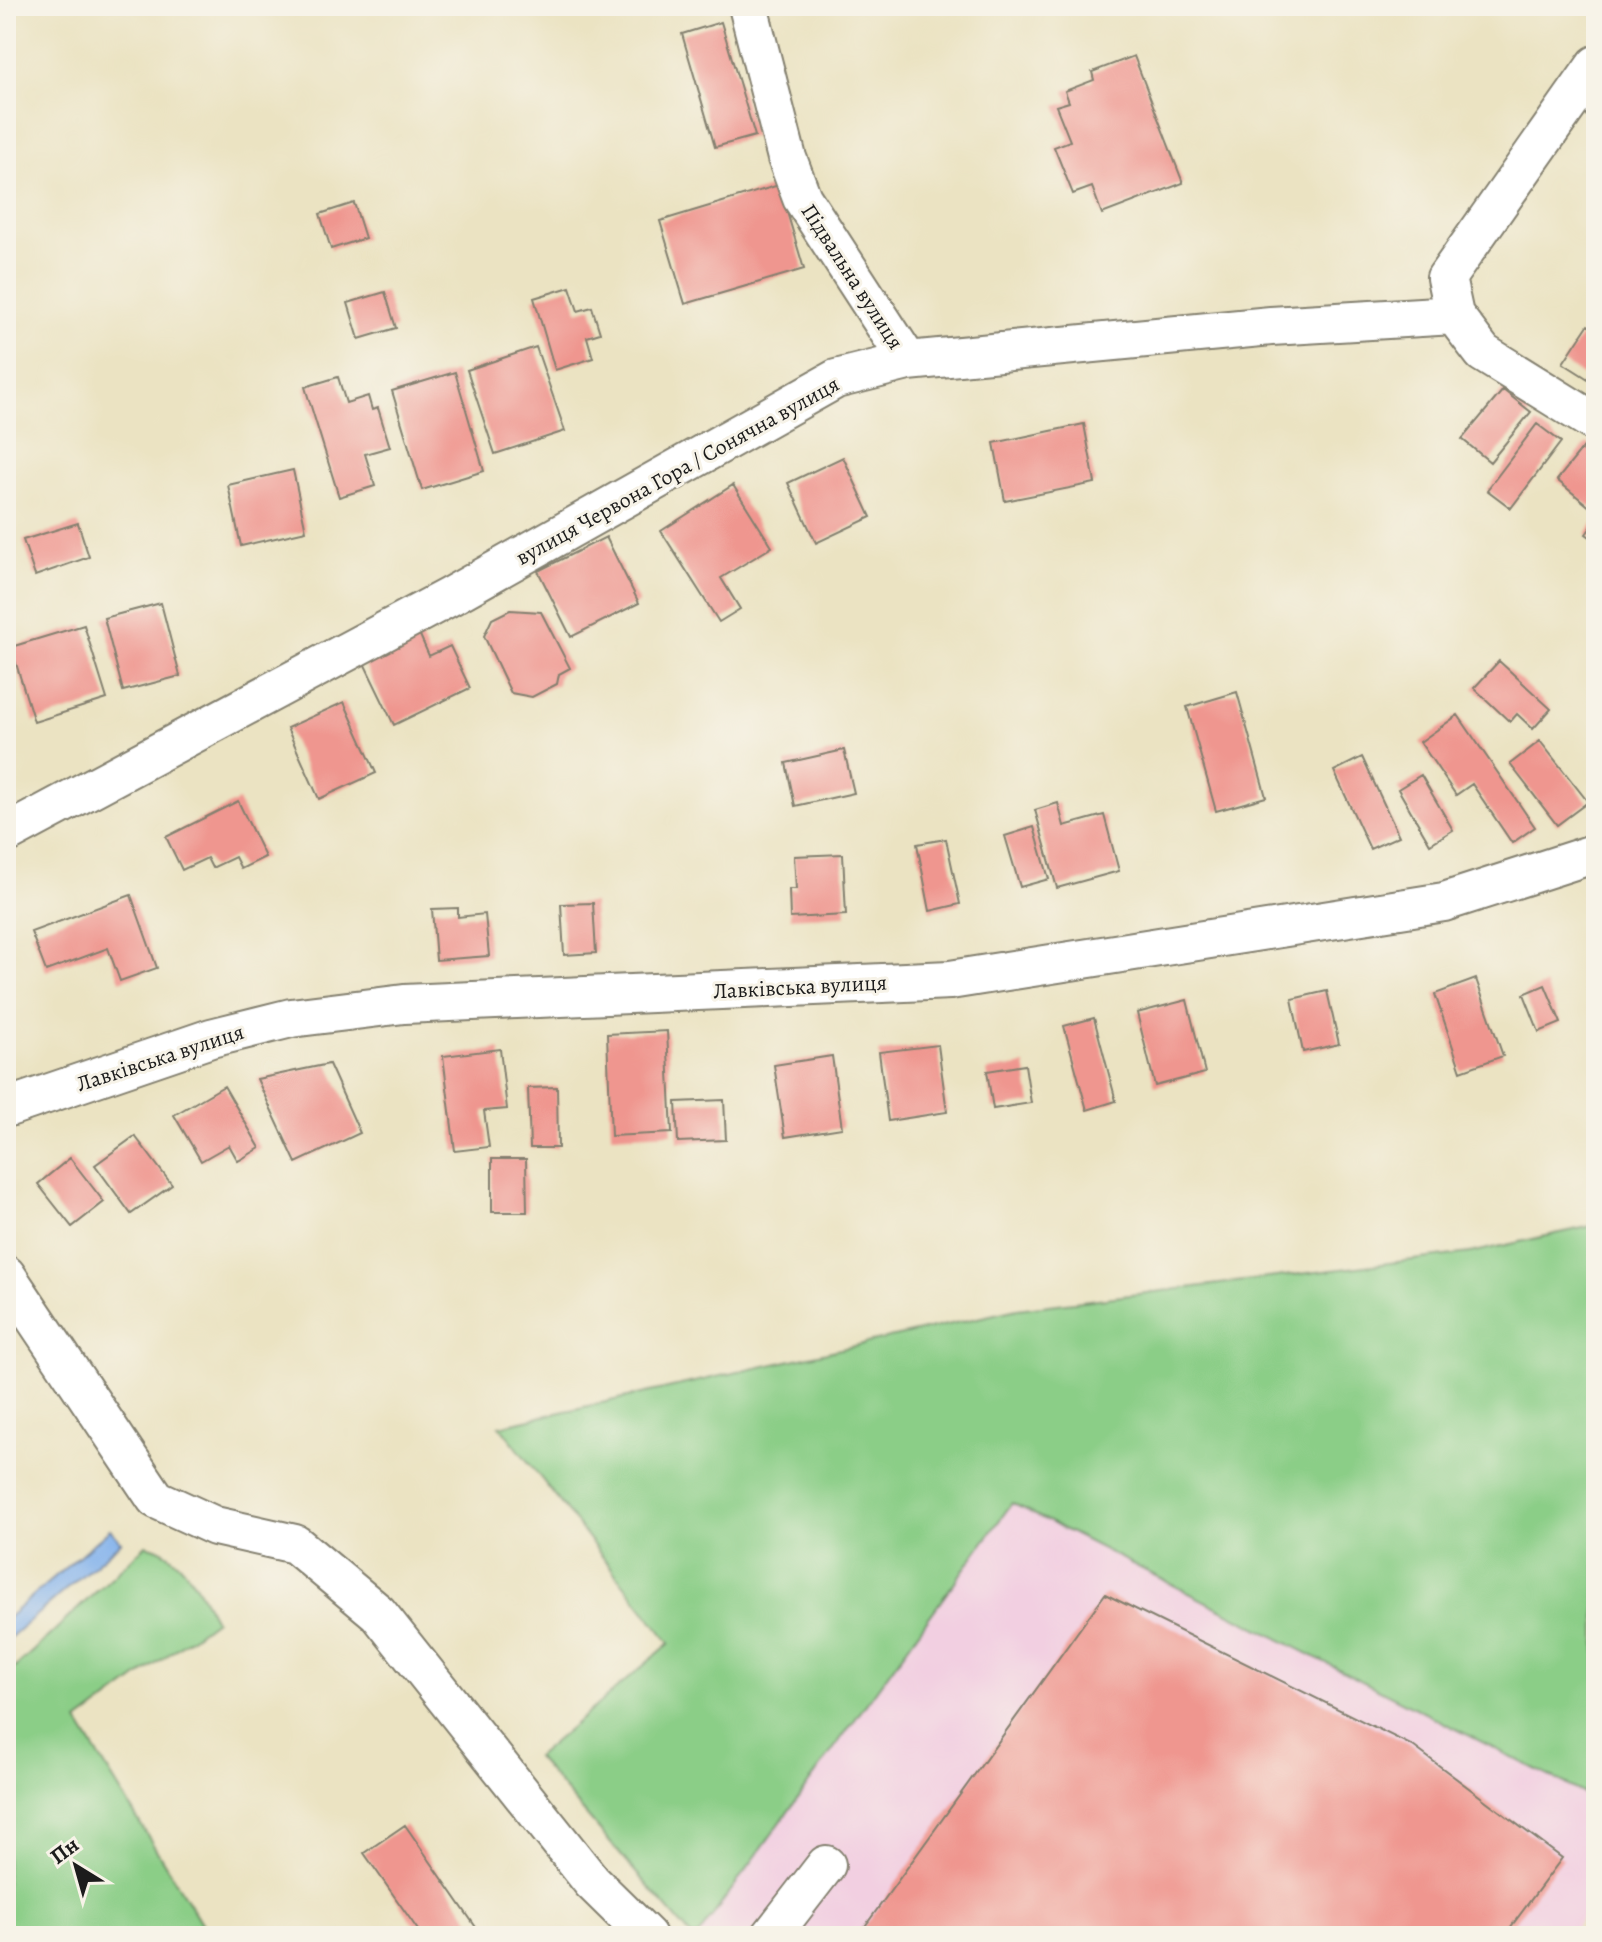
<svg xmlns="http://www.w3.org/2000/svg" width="1602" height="1942" viewBox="0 0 1602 1942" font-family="Alegreya,serif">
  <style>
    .built { fill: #f2cfe1 }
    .green { fill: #8bce87; stroke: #547552; stroke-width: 2 }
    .water { fill: #81b1ec; stroke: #4e6684; stroke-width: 2 }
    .building { fill: #ef968f }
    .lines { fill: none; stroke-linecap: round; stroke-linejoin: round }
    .minor-casing { stroke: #84806f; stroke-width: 42 }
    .minor { stroke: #fff; stroke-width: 38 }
    .labels { text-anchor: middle; stroke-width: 6; stroke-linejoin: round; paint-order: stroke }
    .street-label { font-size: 22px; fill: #1c1c1c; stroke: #f7f3e8 }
  </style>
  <rect width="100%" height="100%" fill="#f7f3e8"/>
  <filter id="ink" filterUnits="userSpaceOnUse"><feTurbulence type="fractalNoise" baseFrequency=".0125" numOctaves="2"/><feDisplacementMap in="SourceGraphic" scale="16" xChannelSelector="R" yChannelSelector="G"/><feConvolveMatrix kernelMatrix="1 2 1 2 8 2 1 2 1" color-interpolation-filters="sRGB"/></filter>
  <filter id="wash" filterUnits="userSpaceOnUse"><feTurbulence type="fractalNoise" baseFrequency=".006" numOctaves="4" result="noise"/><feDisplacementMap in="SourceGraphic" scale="32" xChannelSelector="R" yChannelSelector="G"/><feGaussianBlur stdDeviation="1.8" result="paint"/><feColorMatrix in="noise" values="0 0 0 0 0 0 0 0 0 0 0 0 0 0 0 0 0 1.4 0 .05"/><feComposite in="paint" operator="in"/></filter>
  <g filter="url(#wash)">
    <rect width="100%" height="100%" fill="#ebe3c2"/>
    <path class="built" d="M1012 1502 1596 1798V1890L1572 1936H698Z"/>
    <path class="green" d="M1596 1225V1800L1012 1503 698 1936H691L536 1757 670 1643 500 1426 1017 1309 1470 1253Z
      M146 1545C183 1553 198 1589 215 1620L78 1722 209 1936H6V1676Z"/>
    <path class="water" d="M110 1529 121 1542 6 1641V1619Z"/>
    <g id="blocks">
      <path class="building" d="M721 22 755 136 715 147 682 34Z
        M1134 56 1183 183 1102 214 1092 187 1073 194 1054 147 1070 141 1056 106 1069 102 1065 91 1094 80 1092 72Z
        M779 185 804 269 685 304 660 221Z
        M354 203 365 238 331 249 320 214Z
        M570 287 578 311 592 307 600 333 587 337 593 358 555 370 534 298Z
        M385 292 396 328 359 339 348 303Z
        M1588 325 1596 330V384L1563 363Z
        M536 347 565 431 495 454 467 370Z
        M455 372 484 471 422 490 392 391Z
        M338 377 346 403 368 396 372 410 378 408 390 447 365 454 375 486 339 497 305 387Z
        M1503 390 1531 412 1490 462 1462 439Z
        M1084 424 1095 483 1005 501 994 443Z
        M1537 424 1561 442 1511 508 1487 490Z
        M1587 443 1596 450V502L1591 508 1557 480Z
        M843 457 871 517 816 543 788 483Z
        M293 470 306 531 241 546 228 485Z
        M733 485 772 547 721 578 740 609 719 622 661 531Z
        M1596 521V541L1586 534Z
        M78 523 89 557 35 576 23 540Z
        M606 537 639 603 571 637 538 571Z
        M161 603 180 676 123 691 104 618Z
        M510 610 541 612 570 668 559 674 557 684 532 697 511 693 484 636 492 619Z
        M84 625 107 699 34 722 11 647Z
        M419 633 429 656 450 646 470 688 394 725 363 661Z
        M1499 661 1551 709 1533 729 1517 714 1510 722 1474 688Z
        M1237 692 1266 797 1216 811 1187 707Z
        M344 702 376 773 319 799 287 728Z
        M1458 715 1535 827 1512 843 1472 784 1456 795 1420 742Z
        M1540 741 1588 802 1557 825 1510 764Z
        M844 750 854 793 795 806 786 763Z
        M1362 757 1399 836 1370 849 1334 771Z
        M1421 775 1453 830 1430 844 1398 789Z
        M238 801 265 857 241 869 235 857 212 868 207 858 182 870 166 837Z
        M1058 803 1064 826 1104 815 1119 871 1057 888 1035 810Z
        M1034 827 1049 879 1020 887 1005 836Z
        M946 839 960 904 930 911 917 844Z
        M843 854 846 915 790 918 789 889H796L794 856Z
        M131 895 157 968 120 981 108 948 46 971 31 932Z
        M593 903 596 953 564 955 561 904Z
        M458 908V917L485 914 489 956 436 960 432 909Z
        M1476 979 1503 1056 1461 1071 1435 994Z
        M1545 985 1561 1023 1539 1032 1524 994Z
        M1327 991 1339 1044 1303 1052 1292 999Z
        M1187 1000 1205 1073 1155 1086 1137 1013Z
        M1094 1018 1116 1101 1087 1110 1064 1026Z
        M667 1031 672 1133 611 1136 607 1034Z
        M938 1045 947 1112 888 1121 879 1052Z
        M500 1049 507 1109 484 1111 489 1147 455 1151 443 1056Z
        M832 1056 842 1128 785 1137 774 1065Z
        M329 1064 360 1133 296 1163 257 1079Z
        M1025 1065 1031 1103 993 1109 987 1071Z
        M224 1086 260 1148 238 1161 229 1145 201 1161 174 1115Z
        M557 1087 558 1148H530L528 1088Z
        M724 1100 726 1140 678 1142 676 1102Z
        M135 1136 172 1185 131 1214 95 1165Z
        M70 1158 104 1202 72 1227 38 1184Z
        M492 1159H526L527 1212H492Z
        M1105 1594 1413 1746 1562 1858 1504 1936H858Z
        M405 1825 482 1936H416L420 1933 364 1853Z"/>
    </g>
  </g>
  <g filter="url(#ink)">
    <use href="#blocks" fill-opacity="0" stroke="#84806f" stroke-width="2"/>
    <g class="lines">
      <g class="minor-casing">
        <path id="minor" d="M748 6 787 158 802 198 908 361
          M1454 315 1483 353 1596 423
          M6 834 449 597 836 379 908 361 1271 326 1454 315 1446 278 1596 65
          M6 1108 211 1038 291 1018 404 1004 950 980 1444 902 1596 853
          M6 1275 156 1499 215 1526 295 1544 378 1613 592 1882 647 1936
          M771 1936 826 1865"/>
      </g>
      <use href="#minor" class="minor"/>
    </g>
  </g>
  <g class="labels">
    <g class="street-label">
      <text transform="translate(853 276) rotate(57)" y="8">Підвальна вулиця</text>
      <text transform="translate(677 470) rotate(-29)" y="8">вулиця Червона Гора / Сонячна вулиця</text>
      <text transform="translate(800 986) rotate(-3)" y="8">Лавківська вулиця</text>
      <text transform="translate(160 1057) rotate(-18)" y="8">Лавківська вулиця</text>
    </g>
  </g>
  <rect width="1602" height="1942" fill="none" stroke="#f7f3e8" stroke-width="32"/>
  <g transform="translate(76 1866) rotate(323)" stroke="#f7f3e8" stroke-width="6" paint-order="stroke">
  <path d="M0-6L14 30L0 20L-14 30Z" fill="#1c1c1c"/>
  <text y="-12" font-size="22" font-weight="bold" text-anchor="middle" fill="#1c1c1c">Пн</text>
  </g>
</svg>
